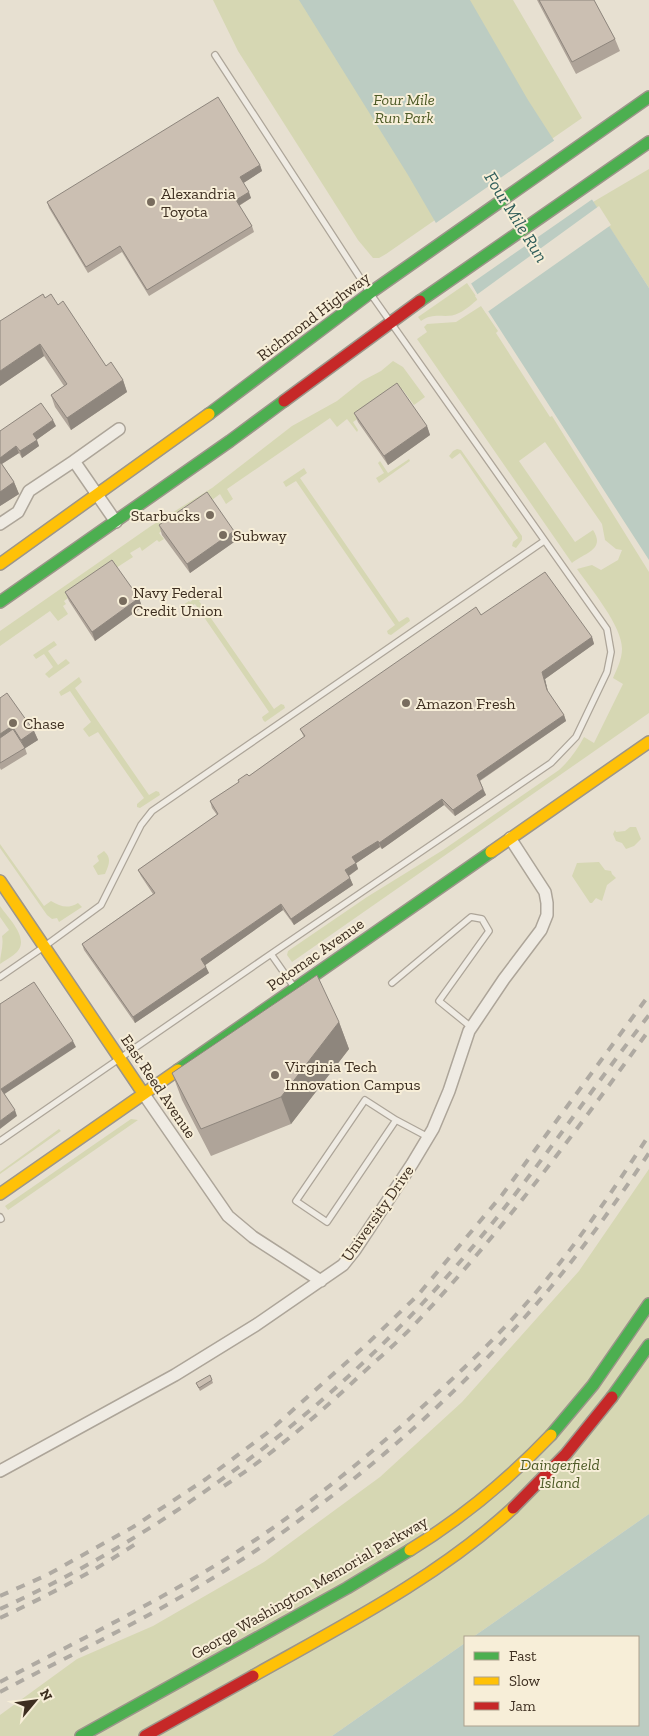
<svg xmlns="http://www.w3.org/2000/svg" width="649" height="1736" viewBox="0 0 649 1736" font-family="'Zilla Slab',serif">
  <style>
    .green { fill: #d6d7b3 }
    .water { fill: #bcccc2 }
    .pier { fill: #e7e0d1 }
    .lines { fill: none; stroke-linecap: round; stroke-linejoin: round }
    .lane-casing { stroke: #ada599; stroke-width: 8 }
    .street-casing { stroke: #ada599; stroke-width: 14 }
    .fast-casing { stroke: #9c958a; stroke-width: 14 }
    .slow-casing { stroke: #9c958a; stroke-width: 14 }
    .jam-casing { stroke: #9c958a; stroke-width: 14 }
    .lane { stroke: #efebe3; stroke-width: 5.5 }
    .street { stroke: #efebe3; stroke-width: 11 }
    .fast { stroke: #4caf50; stroke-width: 11 }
    .slow { stroke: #ffc107; stroke-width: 11 }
    .jam { stroke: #c62828; stroke-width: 11 }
    .rail { stroke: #afaaa2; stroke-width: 4; stroke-dasharray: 9 9; stroke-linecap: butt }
    .wall { fill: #afa499 }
    .shaded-wall { fill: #8e867d }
    .building { fill: #cbbfb2; stroke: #8e867d }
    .poi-dot { fill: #786c5e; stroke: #f7eed8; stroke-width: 2 }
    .labels { text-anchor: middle; stroke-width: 4; stroke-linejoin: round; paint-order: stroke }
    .park-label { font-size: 16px; font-style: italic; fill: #4d5a26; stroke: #f7eed8 }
    .poi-label { font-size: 16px; fill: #3d2e20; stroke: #f7eed8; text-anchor: start }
    .street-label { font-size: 16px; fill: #3d2e20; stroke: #f7eed8 }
    .water-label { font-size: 18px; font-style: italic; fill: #2f5d5a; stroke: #f7eed8 }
  </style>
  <rect width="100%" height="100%" fill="#e7e0d1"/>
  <path class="green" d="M213 0H513L582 118 386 254 379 258H373L358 240 238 51Z
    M649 169V288L593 202Z
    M467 283 478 299C473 303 466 310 459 313 446 320 435 311 421 321L418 317Z
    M481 306 498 331 496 333 550 417 552 416 649 572V713L292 962 287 955 288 951 367 897 443 850 559 770C570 760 577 750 584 737L594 743 623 684 613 678C617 669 622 659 622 649 622 626 591 589 577 569L592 565 601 570 618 560 622 550 616 549 605 540 602 524 545 442 519 461 575 542 593 530C606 550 584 553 572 563L417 339 427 332 424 327 427 324 456 322Z
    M393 361 403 367 425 397 414 405 402 389 353 422 358 430 357 432 347 419 337 427 330 418 227 489 233 499 226 504 220 494 212 500 210 498 159 533 164 539 159 542 157 540 142 551 140 547 130 553 133 557 116 568 114 566 64 601 66 604 63 606 68 614 58 621 50 611 0 646V631L151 526 212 488 292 426 337 401 362 381 381 371Z
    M457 449 461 450 522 536V540L516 548 512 546 513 542 518 538 460 453 452 459 449 456 453 451Z
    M409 459 410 461 379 483 376 478 384 473 378 463 380 461 388 473Z
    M304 468 307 473 300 478 399 622 407 617 409 618 410 621 391 635 388 634 387 631 395 625 296 481 286 487 283 482Z
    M204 591 207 596 199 601 274 709 281 704 284 705 285 708 265 722 263 720 262 717 269 712 195 604 186 609 183 605 189 601 190 602Z
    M54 641 57 645 48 651 58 665 66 659 70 663 49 678 45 674 53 667 44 654 36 659 33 655Z
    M79 677 82 682 75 688 149 795 156 791 159 792 160 795 140 808 137 807V804L144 798 98 732 89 737 83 729 91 722 70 691 61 696 59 692Z
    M630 827H636L641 839 634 846 626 849 622 843 616 841 613 834 615 830 616 832 625 831Z
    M0 844 44 906 51 901C61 907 68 909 78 903L82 907 59 922 57 918 52 919 47 915 0 848Z
    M104 851C112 858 109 865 105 874L98 875 93 866 99 861 97 856Z
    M599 862 605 870 611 871 612 874 616 878 607 885 602 901 596 898 592 903H590L572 876 577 863Z
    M0 906C8 918 30 938 17 952 12 957 5 960 0 964 0 954 4 946 2 936L9 930 0 917Z
    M131 1119 138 1120 8 1210 5 1206Z
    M59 1129 61 1131 0 1174V1172Z
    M649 1169V1514L473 1637H465V1643L332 1736H0V1715L77 1659 153 1626 264 1562 380 1477 462 1402 579 1271Z"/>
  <path class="water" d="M299 0H470L528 100 649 288V560L479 297 408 175Z
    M649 1514V1736H332L465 1643V1725H638V1637H473Z"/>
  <path class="pier" d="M555 140 594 198 469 285 433 225Z
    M599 206 611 225 486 313 475 296Z"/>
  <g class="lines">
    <g class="lane-casing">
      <path id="lane" d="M271 954 294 987
        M0 977 45 946 101 905 141 825 152 811 544 541
        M392 983 471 917 482 919 489 931 439 1001 471 1027
        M396 1120 327 1222 296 1201 365 1100 396 1120 428 1137
        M0 1141 271 954 551 763 576 737 607 672 611 652 607 629 370 293 215 55
        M0 1217 1 1219"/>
    </g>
    <g class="street-casing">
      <path id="street" d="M116 522 74 461 119 429
        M0 524 18 512 29 491 74 461
        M143 1093 228 1216 253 1237 321 1281
        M0 1471 175 1375 256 1325 343 1265 355 1250 412 1164 433 1129 449 1091 469 1031 504 979 541 930 547 915V903L545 892 510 838"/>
    </g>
    <g class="fast-casing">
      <path id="fast" d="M420 301 649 142
        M209 414 370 293 649 97
        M0 602 230 441 284 401
        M178 1070 491 852
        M612 1397 649 1345
        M551 1435 593 1385 649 1304
        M81 1736 347 1588 410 1550"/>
    </g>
    <g class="slow-casing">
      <path id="slow" d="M0 564 209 414
        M491 852 649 742
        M0 881 143 1093
        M0 1194 178 1070
        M410 1550C462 1518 509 1479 551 1435
        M253 1676C342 1626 437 1578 513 1508"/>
    </g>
    <g class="jam-casing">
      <path id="jam" d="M284 401 420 301
        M513 1508 566 1454 612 1397
        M145 1736 253 1676"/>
    </g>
    <use href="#lane" class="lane"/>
    <use href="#street" class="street"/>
    <use href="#fast" class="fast"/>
    <use href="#slow" class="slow"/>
    <use href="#jam" class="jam"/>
    <path class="rail" d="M224 1486C270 1456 313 1419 353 1382 373 1363 395 1345 414 1325 500 1234 576 1132 649 1030
      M0 1596 47 1575 133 1527 206 1479 267 1433 366 1345 418 1295 502 1195 649 995
      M0 1609C173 1530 334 1407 458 1264 527 1185 585 1098 649 1015
      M0 1618C49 1595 95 1571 140 1541
      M0 1682C83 1638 168 1597 246 1546 303 1509 356 1466 407 1421 447 1384 488 1347 524 1306 571 1253 611 1194 649 1135
      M0 1692C72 1654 147 1619 216 1576 327 1508 438 1415 525 1317 571 1266 611 1210 649 1153"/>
  </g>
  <path class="wall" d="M537 0H594L615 39 620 51 576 74Z
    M260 165 262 171 243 183 251 198 239 206 252 226 254 232 149 296 122 252 88 273 49 208 47 202Z
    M45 298 58 305 106 366 123 380 127 392 71 430 55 407 51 395 64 386 44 356 0 386Z
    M354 413 427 426 430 435 388 465 358 422Z
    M56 426 36 440 39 446 22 458 19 453 2 464 14 482 19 494 0 506V431Z
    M159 525 237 540 190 573 162 535Z
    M65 592 139 598 142 607 95 641 69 601Z
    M481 615 592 637 594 644 545 679 548 692 564 715 566 721 480 781 486 795 455 816 444 805 382 849 380 847 356 863 358 869 349 876 353 885 294 925 283 910 205 965 209 973 135 1023 84 950 82 944 153 894 141 876 138 870 217 815 212 808 210 801 249 776 304 737 300 729Z
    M0 698 34 731 38 740 25 748 27 754 1 770 0 768Z
    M339 1022 349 1049 291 1124 211 1156 182 1100 172 1073Z
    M212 1380 213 1383 200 1391 196 1383Z"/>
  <path class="shaded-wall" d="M260 165 262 171 242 184 240 177Z
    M249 192 251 198 238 206 236 200Z
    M40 344 44 356 0 386V371Z
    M123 380 127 392 71 430 67 418Z
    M53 420 56 426 35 441 33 434Z
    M427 426 430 435 388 465 384 456Z
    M37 440 39 446 22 458 20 451Z
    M16 446 19 453 0 465V458Z
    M14 482 19 494 0 506V492Z
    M234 531 237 540 190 573 187 564Z
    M139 598 142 607 95 641 92 632Z
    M592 637 594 644 545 679 549 696 542 672Z
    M564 715 566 721 479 781 477 775Z
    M12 726 15 735 0 745V734Z
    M34 731 38 740 24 749 21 740Z
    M483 789 486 795 455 816 453 810Z
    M442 799 444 805 382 849 379 843Z
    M378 841 380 847 355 864 352 857Z
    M356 863 358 869 348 876 345 870Z
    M350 878 353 885 294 925 291 919Z
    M281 904 283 910 204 966 201 959Z
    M206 967 209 973 135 1023 133 1017Z
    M339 1022 349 1049 291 1124 281 1097Z
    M73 1041 76 1047 3 1095 1 1089Z
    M15 1110 17 1116 0 1129V1121Z"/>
  <path class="building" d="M539 0H594L615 39 572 62Z
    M218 97 260 165 240 177 249 192 236 200 252 226 147 290 120 246 86 267 47 202Z
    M43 294 45 298 51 294 58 305 63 301 106 366 111 362 123 380 67 418 51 395 67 384 40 344 0 371V321Z
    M397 383 427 426 384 456 354 413Z
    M41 403 53 420 33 434 37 440 20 451 16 446 0 458V431Z
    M0 463H1L14 482 0 492Z
    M207 492 234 531 187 564 159 525Z
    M112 560 139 598 92 632 65 592Z
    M545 572 592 637 542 672 547 690 564 715 477 775 483 789 453 810 442 799 379 843 378 841 352 857 356 863 345 870 350 878 291 919 281 904 201 959 206 967 133 1017 82 944 155 893 138 870 218 814 210 801 239 782 238 780 247 774 249 776 305 736 300 729 476 607 481 615Z
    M7 693 34 731 21 740 12 726 0 734V698Z
    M13 729 25 748 0 763V738Z
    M317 975 339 1022 281 1097 201 1129 172 1073Z
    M34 982 73 1041 1 1089 15 1110 0 1121V1004Z
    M210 1375 212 1380 199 1388 196 1383Z"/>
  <g class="poi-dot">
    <circle cx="151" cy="202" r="5"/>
    <circle cx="210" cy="515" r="5"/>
    <circle cx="223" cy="535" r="5"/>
    <circle cx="123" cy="601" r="5"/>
    <circle cx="406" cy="703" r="5"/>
    <circle cx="13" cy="723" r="5"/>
    <circle cx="275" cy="1075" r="5"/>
  </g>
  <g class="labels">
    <g class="park-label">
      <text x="404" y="105">Four Mile<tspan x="404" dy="18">Run Park</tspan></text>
      <text x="560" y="1470">Daingerfield<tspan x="560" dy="18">Island</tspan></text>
    </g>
    <g class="poi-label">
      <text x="161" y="199">Alexandria<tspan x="161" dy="18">Toyota</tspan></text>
      <text x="200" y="521" text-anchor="end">Starbucks</text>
      <text x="233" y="541">Subway</text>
      <text x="133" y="598">Navy Federal<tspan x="133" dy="18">Credit Union</tspan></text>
      <text x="416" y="709">Amazon Fresh</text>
      <text x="23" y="729">Chase</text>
      <text x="285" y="1072">Virginia Tech<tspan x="285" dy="18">Innovation Campus</tspan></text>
    </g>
    <g class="street-label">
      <text transform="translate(313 316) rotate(-37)" y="6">Richmond Highway</text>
      <text transform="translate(315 954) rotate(-35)" y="6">Potomac Avenue</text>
      <text transform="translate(159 1086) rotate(56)" y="6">East Reed Avenue</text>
      <text transform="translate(377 1213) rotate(-55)" y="6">University Drive</text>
      <text transform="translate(309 1587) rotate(-30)" y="6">George Washington Memorial Parkway</text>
    </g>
    <g class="water-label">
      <text transform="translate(516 217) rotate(58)" y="6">Four Mile Run</text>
    </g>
  </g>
  <rect x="464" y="1636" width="175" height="90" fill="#f7eed8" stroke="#ada18e"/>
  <rect x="474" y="1652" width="25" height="8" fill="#4caf50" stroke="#ada18e"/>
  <text x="509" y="1661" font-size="15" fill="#3d2e20">Fast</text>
  <rect x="474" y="1677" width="25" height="8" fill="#ffc107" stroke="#ada18e"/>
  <text x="509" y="1686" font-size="15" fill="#3d2e20">Slow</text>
  <rect x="474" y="1702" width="25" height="8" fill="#c62828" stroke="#ada18e"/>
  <text x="509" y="1711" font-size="15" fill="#3d2e20">Jam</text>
  <g transform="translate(35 1701) rotate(61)" stroke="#f7eed8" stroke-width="4" paint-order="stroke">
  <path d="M0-4L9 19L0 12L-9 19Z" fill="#3d2e20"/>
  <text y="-8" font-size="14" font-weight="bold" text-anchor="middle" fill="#3d2e20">N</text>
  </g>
</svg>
